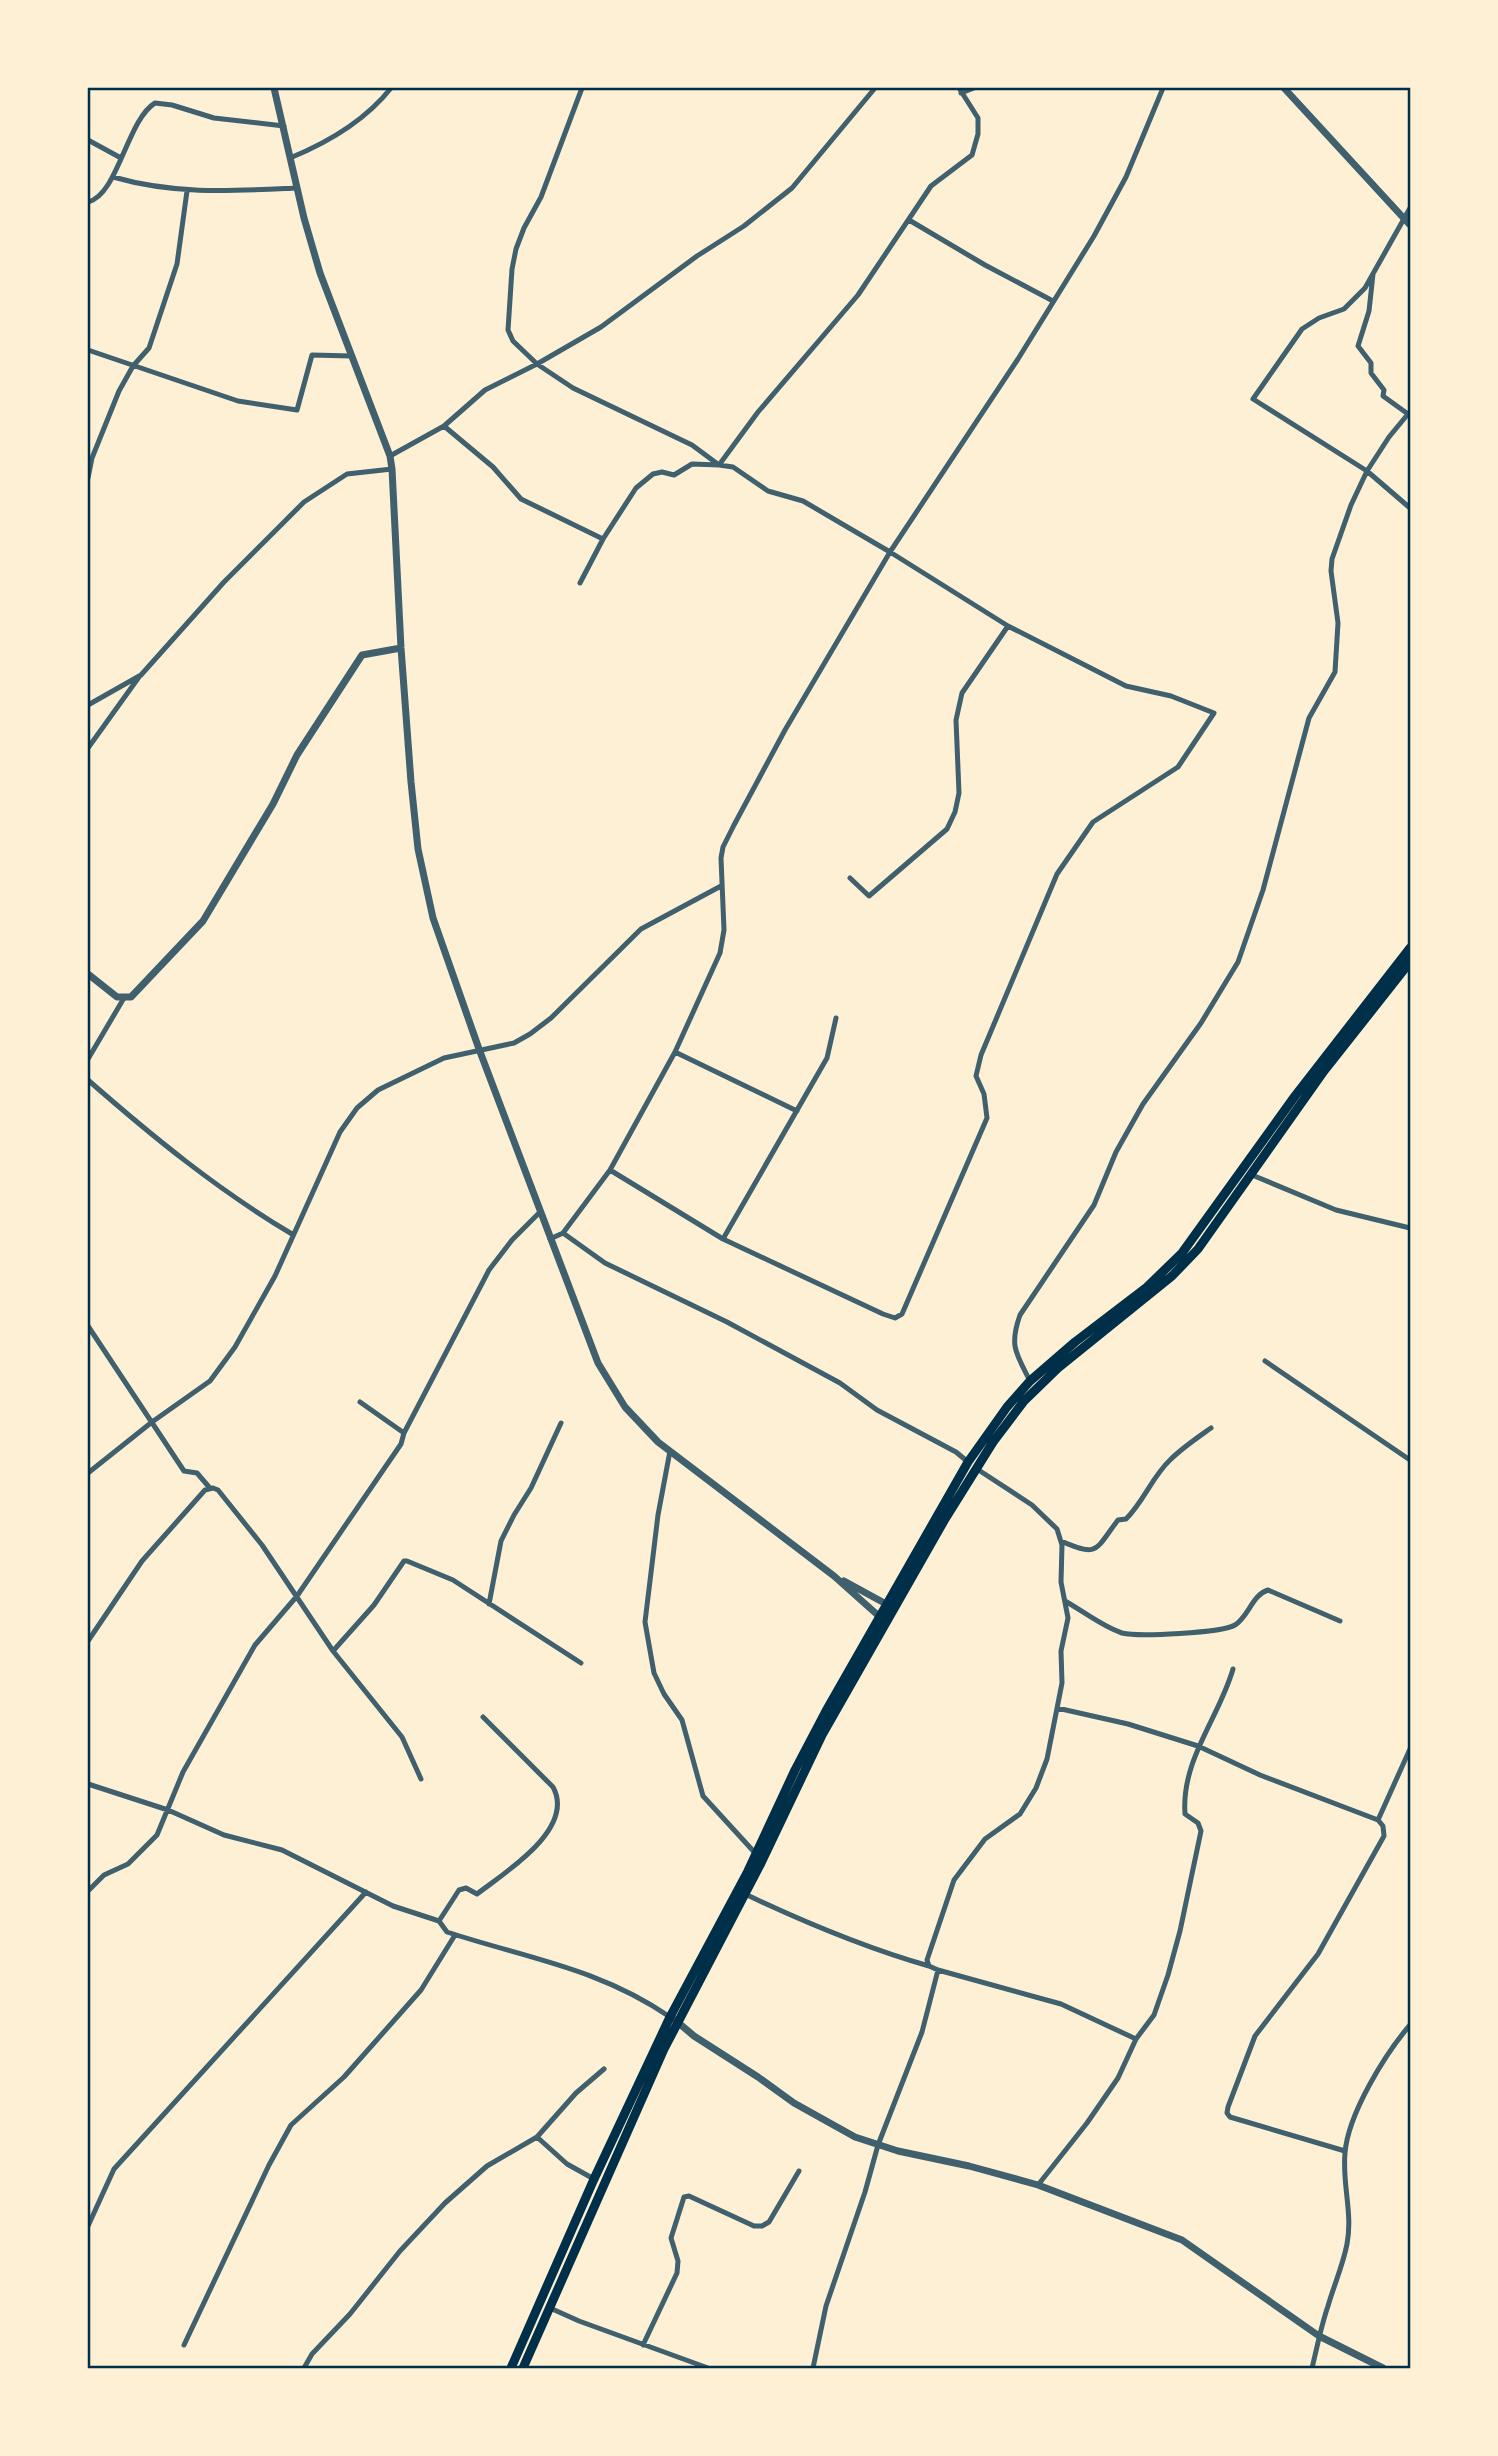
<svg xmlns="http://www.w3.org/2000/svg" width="1498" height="2456" viewBox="0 0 1498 2456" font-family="Barlow,sans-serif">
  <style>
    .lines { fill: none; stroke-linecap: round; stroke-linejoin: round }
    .minor { stroke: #3f606c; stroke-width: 5 }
    .tertiary { stroke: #3f606c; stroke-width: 7 }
    .trunk { stroke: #003049; stroke-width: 9 }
    .neatline { fill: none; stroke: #003049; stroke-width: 2.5 }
  </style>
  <rect width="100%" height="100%" fill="#fdf0d5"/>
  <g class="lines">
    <path class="minor" d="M582 88 541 197 524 228 516 249 512 269 508 330 513 341 537 364 573 388 692 445 719 465 733 467 768 491 803 501 890 552 1008 626 1126 686 1171 696 1214 713 1178 767 1093 822 1057 874 981 1055 976 1076 984 1094 987 1118 902 1314 895 1318 883 1314 723 1239 610 1170
      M961 93 974 88
      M88 140 121 158
      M290 158C329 142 365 121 391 88
      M113 177C176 195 232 191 297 188
      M88 202C118 195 127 120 155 103L172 105 214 118 284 126
      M1410 208 1365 288 1344 309 1319 318 1302 329 1253 399 1367 471 1410 508
      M909 220 985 265 1053 301
      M88 350 238 401 297 410 312 355 351 356
      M444 426 493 467 521 499 603 539
      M390 456 444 426 485 390 537 364 601 327 697 256 744 226 792 188 875 88
      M88 478 92 458 119 391 133 366 149 348 177 264 187 191
      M580 583 603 539 636 488 653 474 662 472 674 475 692 464 719 465 758 412 858 295 931 186 972 155 978 134V118L959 88
      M88 705 141 675 224 582 304 502 347 474 392 469
      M88 748 139 677
      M850 878 869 896 947 829 955 812 959 793 956 720 962 693 1008 626
      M675 1052 797 1111
      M88 1059 124 998
      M88 1080C153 1137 218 1190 292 1234
      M1252 1175 1336 1210 1410 1228
      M563 1233 605 1263 727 1322 840 1383 877 1410 956 1452 968 1462
      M550 1239 563 1233 610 1170 675 1052 720 953 724 930 721 858 723 847 734 825 785 730 890 552 1018 359 1094 236 1126 177 1163 88
      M723 1239 827 1058 836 1018
      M88 1326 184 1471 197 1473 209 1487
      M1265 1361 1410 1460
      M1030 1381C1016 1353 1009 1346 1020 1315L1094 1205 1116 1152 1143 1104 1201 1023 1238 962 1263 890 1309 718 1335 672 1338 623 1331 571 1332 559 1351 505 1367 471 1389 437 1408 414 1383 396 1384 390 1371 373V363L1358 346 1369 311 1373 274
      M360 1402 404 1433
      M670 1451 658 1515 645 1622 654 1673 664 1694 682 1720 703 1796 756 1854
      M977 1469 1032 1505 1057 1529 1062 1545 1061 1582 1068 1618 1061 1651 1062 1683 1047 1759 1036 1788 1020 1814 985 1839 954 1880 927 1960 929 1966 938 1970 1061 2004 1136 2039
      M88 1473 152 1422 210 1381 235 1347 275 1276 340 1132 357 1108 378 1090 444 1058 514 1043 530 1034 551 1018 641 929 721 886
      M1061 1541C1099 1558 1095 1550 1118 1520L1126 1519C1144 1501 1152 1477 1170 1460 1182 1448 1197 1438 1211 1428
      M1065 1601C1083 1611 1103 1627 1122 1633 1138 1637 1222 1633 1235 1625 1249 1616 1252 1595 1268 1590L1340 1621
      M489 1604 501 1541 514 1515 531 1488 561 1423
      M88 1641 142 1561 205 1490 213 1488 218 1490 262 1545 333 1651 402 1737 421 1779
      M333 1651 374 1605 404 1561H407L453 1580 581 1663
      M1057 1708 1128 1724 1198 1746 1260 1775 1378 1820 1383 1826 1384 1836 1318 1954 1255 2036 1228 2107 1227 2113 1230 2117 1345 2151
      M88 1784 168 1810 224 1835 282 1850 393 1906 439 1921 447 1932C526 1958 599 1968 670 2017
      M1378 1820 1410 1749
      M88 1891 104 1875 128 1864 157 1835 183 1772 255 1645 297 1596 401 1444 404 1433 489 1270 512 1240 540 1212
      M745 1894C804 1922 866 1948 929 1966
      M439 1921 459 1890 466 1888 477 1894C504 1873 576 1829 553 1787L483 1717
      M537 2137 567 2164 594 2179
      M1038 2185 1087 2123 1118 2078 1136 2039 1154 2015 1168 1975 1180 1931 1201 1831 1198 1823 1185 1814C1181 1760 1219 1718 1233 1669
      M88 2226 114 2169 366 1892
      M550 2308 579 2321 708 2368
      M184 2345 269 2165 291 2125 344 2077 421 1990 455 1935
      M643 2345 677 2273 678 2261 671 2238 684 2197 689 2196 754 2226H762L769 2222 799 2171
      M304 2368 312 2354 350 2314 400 2251 445 2203 487 2166 537 2137 576 2093 604 2069
      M813 2368 826 2306 865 2192 878 2145 922 2032 938 1970
      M1312 2368C1317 2348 1321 2326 1328 2306 1334 2285 1343 2265 1347 2244 1353 2213 1342 2184 1345 2153 1348 2114 1385 2054 1410 2025"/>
    <path class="tertiary" d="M274 88 304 218 320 273 390 456 392 469 401 648 411 782 418 849 433 918 479 1049 598 1363 625 1407 658 1442 834 1576 881 1618
      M1284 88 1410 225
      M88 974 117 997H131L203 921 273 804 297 755 362 655 401 648
      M844 1581 888 1605
      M675 2020 694 2036 758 2077 794 2103 855 2137 898 2151 969 2166 1038 2185 1182 2240 1319 2336 1383 2368"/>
    <path class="trunk" d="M511 2368 594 2179 670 2017 748 1871 795 1770 826 1711 968 1462 1007 1407 1030 1381 1075 1342 1147 1287 1182 1253 1295 1096 1410 948
      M523 2368 664 2049 760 1865 822 1735 945 1519 993 1442 1024 1401 1058 1368 1172 1276 1198 1249 1324 1071 1410 962"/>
  </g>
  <rect width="1498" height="2456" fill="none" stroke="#fdf0d5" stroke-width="178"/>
  <rect x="89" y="89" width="1320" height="2278" class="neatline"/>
</svg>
